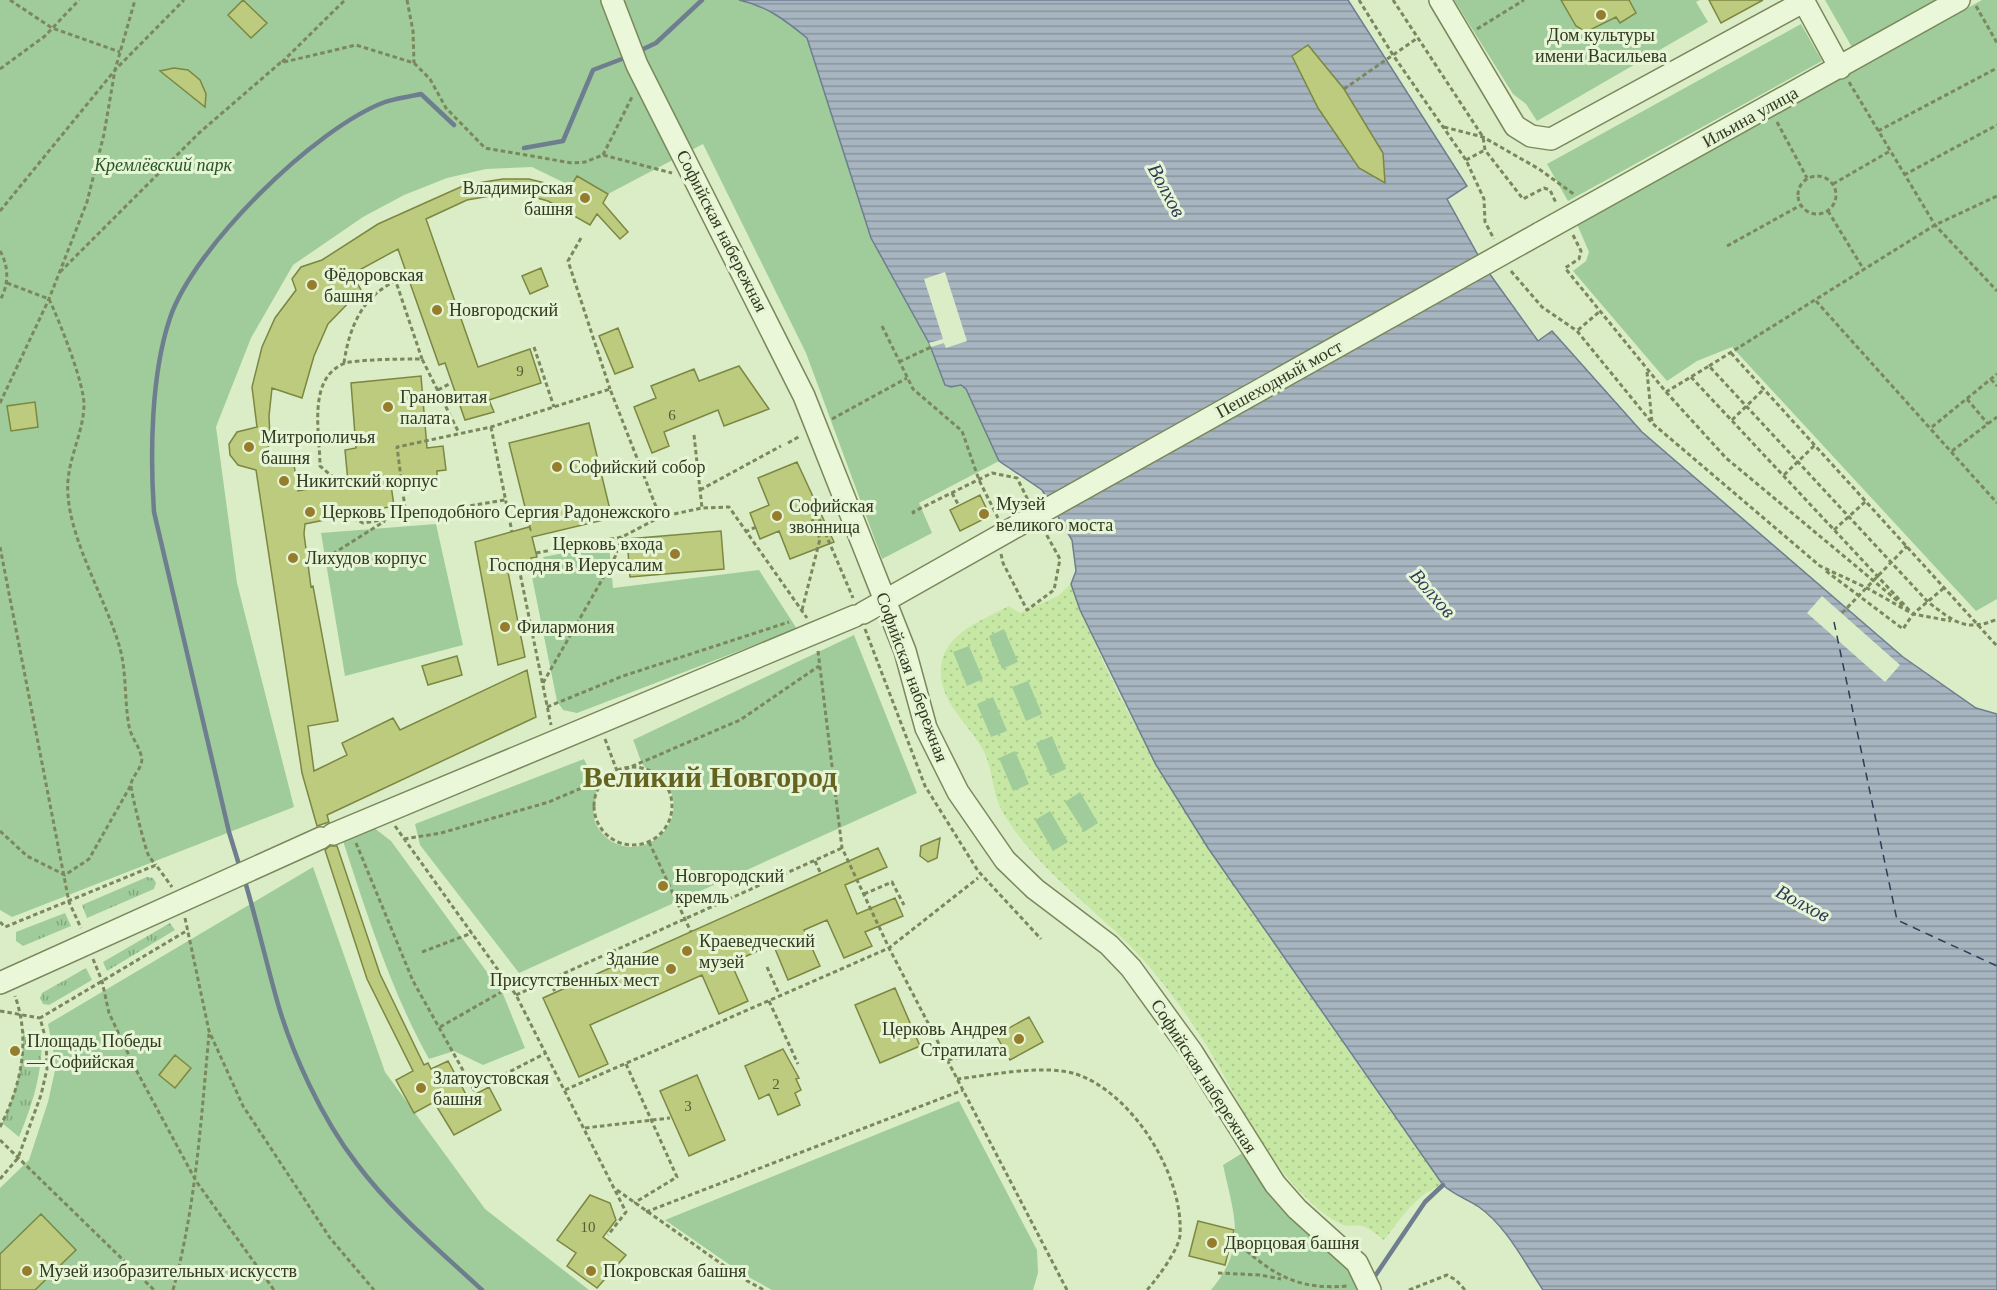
<svg xmlns="http://www.w3.org/2000/svg" width="1997" height="1290" viewBox="0 0 1997 1290" font-family="'Times New Roman',serif">
  <style>
    .grass { fill: url(#grass-tufts) }
    .sand { fill: url(#sand-dots) }
    .green { fill: #9fcc9a }
    .water { fill: url(#water-rules); stroke: #6e7e8f; stroke-width: 1.5 }
    .pier { fill: #dbedc6 }
    .lines { fill: none; stroke-linecap: round; stroke-linejoin: round }
    .stream { stroke: #6e7e8f; stroke-width: 4.5 }
    .ferry { stroke: #2f3b58; stroke-width: 1.5; stroke-dasharray: 8 6; stroke-linecap: butt }
    .building { fill: #bccb7d; stroke: #7c8742; stroke-width: 1.5 }
    .minor-casing { stroke: #7b885c; stroke-width: 24 }
    .path { stroke: #7b885c; stroke-width: 3; stroke-dasharray: 4.5 3; stroke-linecap: butt }
    .minor { stroke: #eaf8d9; stroke-width: 21 }
    .minor-bridge-casing { stroke: #7b885c; stroke-width: 24; stroke-linecap: butt }
    .minor-bridge { stroke: #eaf8d9; stroke-width: 21 }
    .poi-dot { fill: #967d2d; stroke: #e6f5d5; stroke-width: 2 }
    .labels { text-anchor: middle; stroke-width: 6; stroke-linejoin: round; paint-order: stroke }
    .number-label { font-size: 15px; fill: #545e36 }
    .poi-label { font-size: 18px; fill: #32391f; stroke: #e6f5d5; text-anchor: start }
    .street-label { font-size: 18px; fill: #32391f; stroke: #e6f5d5 }
    .park-label { font-size: 18px; font-style: italic; fill: #275528; stroke: #e6f5d5 }
    .water-label { font-size: 20px; font-style: italic; fill: #2f3b58; stroke: #e6f5d5 }
    .town-label { font-size: 30px; font-weight: bold; fill: #656320; stroke: #e6f5d5 }
  </style>
  <defs>
    <pattern id="grass-tufts" width="24" height="20" patternUnits="userSpaceOnUse" patternTransform="scale(1.5)"><rect width="24" height="20" fill="#9fcc9a"/><path d="M3 7l-1-3M5 7V3M7 7l1-3M15 17l-1-3M17 17v-4M19 17l1-3" fill="none" stroke="#82a77d"/></pattern>
    <pattern id="sand-dots" width="8" height="8" patternUnits="userSpaceOnUse" patternTransform="scale(1.5)"><rect width="8" height="8" fill="#c6e8a4"/><path d="M2 2h.1M6 6h.1" fill="none" stroke="#abc88d" stroke-width="1.8" stroke-linecap="round"/></pattern>
    <pattern id="water-rules" width="6" height="5" patternUnits="userSpaceOnUse" patternTransform="scale(1.5)"><rect width="6" height="5" fill="#a7b5c1"/><path d="M0 2.5h6" fill="none" stroke="#89949c"/></pattern>
  </defs>
  <rect width="100%" height="100%" fill="#dbedc6"/>
  <path class="grass" d="M147 877 153 878 156 883 154 889 87 918 82 905Z
    M65 913 71 926 23 946 16 941V932Z
    M170 923 175 930 107 971 103 962Z
    M86 968 92 980 49 1005 43 1004 40 998 42 993Z
    M23 1031 42 1037C42 1074 33 1103 19 1137L2 1123C16 1092 24 1065 23 1031Z"/>
  <path class="sand" d="M1071 584C1119 717 1198 834 1279 950 1333 1029 1387 1107 1443 1185 1416 1193 1401 1219 1384 1240 1378 1236 1371 1229 1365 1227 1358 1224 1349 1227 1343 1225 1333 1221 1320 1211 1313 1204 1268 1165 1243 1108 1214 1058 1198 1030 1177 1001 1157 976 1110 916 1041 878 1002 811 992 793 993 768 983 750 968 722 938 702 941 667 944 633 983 620 1009 606L1020 613 1058 596Z"/>
  <path class="green" d="M0 0H739C767 6 785 20 807 38L871 238 929 343 945 385 951 387 961 385 966 389 999 461 919 503 932 533 882 559 806 353 703 144 608 194 577 176 571 186 532 167 486 169 447 178 404 195 363 217 293 265 251 338 216 427 237 583 294 807 12 917 0 910Z
    M1454 0H1700L1696 2 1708 22 1537 121 1526 104 1513 94Z
    M1825 0H1940L1853 49Z
    M1982 0H1997V599L1976 611 1732 347 1697 361 1667 381 1573 271 1586 261 1589 252 1577 224Z
    M1801 24 1822 61 1568 201 1547 164Z
    M436 524 463 645 345 676 321 533Z
    M609 545 613 588 759 570 797 629 577 713 563 710 557 701 531 572 540 570 545 562 543 557Z
    M1004 629 1018 662 1002 669 989 636Z
    M854 635 917 793 519 973 420 845 415 824 584 759C588 768 595 780 596 790 597 807 587 815 602 833 628 864 680 839 673 799 668 774 652 778 644 766 639 759 637 748 633 740Z
    M969 646 983 679 967 686 953 652Z
    M1028 681 1042 714 1026 721 1012 687Z
    M993 697 1007 731 991 737 977 704Z
    M1052 736 1066 769 1050 776 1036 743Z
    M1015 751 1029 784 1013 791 999 758Z
    M1080 792 1098 823 1084 832 1065 802Z
    M1050 811 1068 842 1053 851 1035 820Z
    M373 827 391 841 503 994 525 1048 483 1065 454 1051 429 1059C391 991 367 914 343 841Z
    M313 867 385 1072 485 1209 589 1290H0V1188L29 1160 48 1102 56 1066 48 1024Z
    M959 1101 1037 1250 1038 1273 1033 1290H772L743 1274 665 1220Z
    M1244 1152 1350 1267 1359 1290H1211C1248 1246 1234 1216 1223 1165Z"/>
  <path class="water" d="M739 0H1348L1467 186 1447 199 1484 266 1538 341 1552 331 1642 432 1903 657 1976 708 1997 714V1290H1543C1524 1262 1507 1227 1479 1207 1467 1199 1454 1195 1443 1185L1208 848 1156 765 1080 610 1071 584 1076 571 1072 540 1042 490 999 461 966 389 961 385 951 387 945 385 929 343 871 238 807 38C785 20 767 6 739 0Z"/>
  <path class="pier" d="M945 272 967 341 946 348 944 343 931 347 929 343 943 339 924 279Z
    M1822 596 1900 665 1885 682 1807 613Z"/>
  <g class="lines">
    <path class="stream" d="M637 52 656 43 702 0
      M524 148 563 141 593 70 627 57
      M240 868 229 832 154 512C150 453 151 374 170 318 194 247 315 128 385 102 396 98 409 97 421 94L454 125
      M244 878C256 918 265 957 276 997 291 1052 322 1119 357 1164 392 1211 439 1250 482 1290
      M1373 1279 1425 1202 1443 1185"/>
    <path class="ferry" d="M1834 622 1897 920 1997 966"/>
  </g>
  <path class="building" d="M243 0 267 23 251 38 228 15Z
    M1561 0H1629L1636 13 1620 23 1616 17 1586 32 1576 26Z
    M1709 0H1763L1721 23Z
    M1308 45 1344 89 1383 153 1385 183 1359 168 1318 108 1292 56Z
    M174 68 188 70 200 80 206 94 205 107 160 71Z
    M577 176 608 194 603 203 628 232 620 239 597 214 590 225 548 201 526 195 501 194 467 200 426 219 478 367 530 349 541 383 489 400 494 412 465 420 445 363 439 365 398 249 352 274 361 290 328 324 314 356 302 398 272 388 269 416 270 437 267 439 271 461 293 458 298 491 348 482 345 450 356 448 351 383 421 376 427 448 443 446 446 470 437 471V479L391 485 394 506 305 524 304 534 311 587 313 586 338 721 308 726 314 771 347 755 342 743 393 718 400 730 527 670 536 717 327 815 329 822 317 826 302 773 256 470 238 465 230 455 229 444 237 432 257 427 252 387 262 347 275 318 296 290 292 279 301 267 322 260 378 224 465 185 503 179H529L569 189Z
    M541 268 548 286 530 294 522 276Z
    M618 328 633 367 615 374 599 336Z
    M739 366 769 409 724 426 718 410 664 432 669 446 652 453 634 407 656 398 651 386 694 369 699 381Z
    M35 402 38 427 11 431 7 406Z
    M589 423 612 518 532 537 537 557 531 558 532 565 508 572 525 657 498 665 475 542 529 527 531 531 509 443Z
    M797 462 834 542 790 559 779 531 760 539 750 513 769 505 758 478Z
    M980 495 990 516 960 531 950 510Z
    M721 531 724 569 630 577 627 539Z
    M457 656 462 675 428 685 422 666Z
    M940 838 937 858 928 862 920 856 921 846Z
    M330 846H337L380 974 424 1065 428 1063 431 1069 448 1061 468 1098 489 1087 501 1110 454 1135 434 1102 414 1113 396 1080 413 1071 367 979 325 850Z
    M878 848 887 867 845 885 857 914 895 898 903 916 865 932 872 946 844 958 827 920 804 930 820 966 788 980 773 944 731 963 748 1001 719 1014 702 975 590 1025 608 1064 579 1077 543 998Z
    M895 988 920 1046 880 1063 855 1005Z
    M1029 1017 1043 1042 1010 1060 996 1035Z
    M783 1049 799 1078 796 1079 801 1090 795 1093 800 1105 778 1115 769 1094 759 1099 745 1066Z
    M175 1055 191 1068 175 1088 159 1075Z
    M697 1075 725 1140 689 1156 660 1091Z
    M590 1195 610 1203 616 1220 603 1237 626 1255 597 1288 567 1266 576 1253 557 1240Z
    M41 1214 76 1250 35 1290H0V1254Z
    M1198 1221 1234 1230 1225 1265 1189 1256Z"/>
  <g class="lines">
    <g class="minor-casing">
      <path id="minor" d="M612 0 637 65 804 396 905 651 926 728 958 792 1005 860 1035 889 1109 945 1131 968 1192 1052 1275 1184 1297 1209 1357 1263 1370 1290
        M1440 0 1515 126 1531 136 1551 139 1803 2
        M1803 0 1840 68
        M1540 233 1959 0
        M863 613 1017 526
        M333 834 855 616
        M0 983 321 838"/>
    </g>
    <path class="path" d="M10 0 52 28 120 52
      M407 0 413 31 414 63
      M1359 0 1393 55 1466 160 1484 199 1485 222 1494 239
      M1393 0 1483 137 1485 150 1523 199 1544 188 1550 190 1556 203
      M1976 6 1997 43
      M1477 29 1524 0
      M282 62 345 0
      M0 69 45 36 79 0
      M1849 82 1935 225 1997 291
      M1344 89 1416 39
      M1777 122 1807 178
      M1444 127 1483 137 1539 169 1575 195
      M1878 131 1997 68
      M603 155 633 95
      M1466 160 1485 150
      M1904 175 1997 125
      M1798 195a19 19 0 1 1 38 0a19 19 0 1 1-38 0Z
      M1833 184 1890 151
      M0 211 115 70 184 0
      M1828 211 1864 270
      M1573 235 1581 251 1579 259 1565 268 1666 392 1709 366 1928 602C1953 621 1966 633 1997 619
      M581 238 568 261 610 389
      M1727 246 1801 205
      M0 251C9 266 9 285 0 300
      M392 270 422 359
      M1511 271 1542 307 1577 331 1652 423 1820 566 1867 588 1913 614 1951 621
      M60 272 199 133 280 63 356 45 414 63 430 79 446 108 485 148 572 163 585 162 603 155 672 173
      M7 283 49 299C59 320 85 385 84 406 83 436 65 463 68 495 71 542 105 598 119 645 127 671 124 699 129 726 131 737 138 744 141 755 145 766 133 774 131 784 130 789 145 848 148 854 150 858 153 862 156 865
      M1816 301 1997 503
      M882 326 913 389 962 431 979 480 998 518
      M1578 330 1599 312
      M534 347 554 407
      M1731 353 1997 646
      M899 362 931 347
      M344 363C349 328 362 296 396 281
      M1709 366 1935 225 1997 196
      M1647 372 1652 422
      M1691 377 1910 611
      M1991 379 1997 386
      M438 390 451 383
      M1666 392 1726 458 1905 607
      M1967 399 1988 424
      M0 403 49 299 87 202 104 134 115 70 135 0
      M832 419 907 378
      M1732 420 1764 389
      M491 427 512 532
      M1932 427 1997 374
      M694 435 702 508
      M788 443 800 436
      M1952 451 1997 417
      M1784 475 1815 445
      M340 483 320 466C320 434 307 380 343 364 353 359 408 359 422 359L459 433
      M700 490 781 446
      M952 493 959 506
      M914 514 913 512 992 473 1017 478 1028 500
      M346 515 363 523 505 500
      M406 516 397 447 491 427 610 389 660 517 702 508 729 507 807 618
      M1834 530 1866 501
      M745 532 756 527
      M0 547 69 902 81 928
      M536 553 622 537 660 517
      M1001 554 1003 563 1027 610 1054 590 1060 559 1045 532
      M320 562 385 521
      M519 568 551 725
      M1826 571 1903 629 1913 614 1945 587
      M802 610 820 539 812 519 818 516 853 598
      M1842 613 1907 546
      M865 629 925 786 978 871 1041 939
      M818 651 842 848 889 948 1067 1290
      M543 683 615 557 622 537
      M547 707 623 676 789 622
      M605 739 617 771
      M594 806a39 39 0 1 1 78 0a39 39 0 1 1-78 0Z
      M395 826 516 995 626 1212 608 1235
      M0 831 27 856 65 875 89 859 131 785
      M404 839 441 833 549 802 740 720 819 666
      M649 842 691 932
      M356 843 413 981 474 1090 546 1053
      M815 861 821 874
      M864 894 892 882 904 905
      M185 918 209 1031 243 1106 330 1238 374 1290
      M0 922 5 927 156 865 172 887
      M422 952 472 933
      M93 959 102 981 109 1013 134 1066 196 1181 274 1290
      M767 967 780 996
      M550 980 555 992
      M516 995 842 848
      M769 1001 798 1064
      M0 1011 40 1018
      M440 1027 510 987
      M948 1060 1002 1046
      M626 1064 677 1177 634 1203
      M957 1079C991 1075 1044 1064 1076 1074 1133 1093 1184 1176 1180 1235 1179 1249 1157 1279 1147 1290
      M565 1090 889 948 978 878
      M0 1127C21 1086 31 1041 15 996
      M585 1128 670 1118
      M0 1140 154 1290
      M0 1179 18 1158 41 1095 47 1069 46 1040 40 1018 188 930
      M617 1190 740 1277 764 1290
      M646 1212 963 1090
      M1241 1246C1276 1277 1300 1290 1348 1286
      M1218 1273 1260 1275 1281 1279
      M173 1290C196 1206 201 1120 209 1034
      M1409 1290 1447 1275 1456 1280 1465 1290"/>
    <use href="#minor" class="minor"/>
    <g class="minor-bridge-casing">
      <path id="minor-bridge" d="M1017 526 1540 233"/>
    </g>
    <use href="#minor-bridge" class="minor-bridge"/>
  </g>
  <g class="poi-dot">
    <circle cx="1601" cy="15" r="6"/>
    <circle cx="585" cy="198" r="6"/>
    <circle cx="312" cy="285" r="6"/>
    <circle cx="437" cy="310" r="6"/>
    <circle cx="388" cy="407" r="6"/>
    <circle cx="249" cy="447" r="6"/>
    <circle cx="557" cy="467" r="6"/>
    <circle cx="284" cy="481" r="6"/>
    <circle cx="310" cy="512" r="6"/>
    <circle cx="984" cy="514" r="6"/>
    <circle cx="777" cy="516" r="6"/>
    <circle cx="675" cy="554" r="6"/>
    <circle cx="293" cy="558" r="6"/>
    <circle cx="505" cy="627" r="6"/>
    <circle cx="663" cy="886" r="6"/>
    <circle cx="687" cy="951" r="6"/>
    <circle cx="671" cy="969" r="6"/>
    <circle cx="1019" cy="1039" r="6"/>
    <circle cx="15" cy="1051" r="6"/>
    <circle cx="421" cy="1088" r="6"/>
    <circle cx="1212" cy="1243" r="6"/>
    <circle cx="27" cy="1271" r="6"/>
    <circle cx="591" cy="1271" r="6"/>
  </g>
  <g class="labels">
    <g class="number-label">
      <text x="520" y="376">9</text>
      <text x="672" y="420">6</text>
      <text x="776" y="1089">2</text>
      <text x="688" y="1111">3</text>
      <text x="588" y="1232">10</text>
    </g>
    <g class="poi-label">
      <text x="1601" y="41" text-anchor="middle">Дом культуры<tspan x="1601" dy="21">имени Васильева</tspan></text>
      <text x="573" y="194" text-anchor="end">Владимирская<tspan x="573" dy="21">башня</tspan></text>
      <text x="324" y="281">Фёдоровская<tspan x="324" dy="21">башня</tspan></text>
      <text x="449" y="316">Новгородский</text>
      <text x="400" y="403">Грановитая<tspan x="400" dy="21">палата</tspan></text>
      <text x="261" y="443">Митрополичья<tspan x="261" dy="21">башня</tspan></text>
      <text x="569" y="473">Софийский собор</text>
      <text x="296" y="487">Никитский корпус</text>
      <text x="996" y="510">Музей<tspan x="996" dy="21">великого моста</tspan></text>
      <text x="789" y="512">Софийская<tspan x="789" dy="21">звонница</tspan></text>
      <text x="322" y="518">Церковь Преподобного Сергия Радонежского</text>
      <text x="663" y="550" text-anchor="end">Церковь входа<tspan x="663" dy="21">Господня в Иерусалим</tspan></text>
      <text x="305" y="564">Лихудов корпус</text>
      <text x="517" y="633">Филармония</text>
      <text x="675" y="882">Новгородский<tspan x="675" dy="21">кремль</tspan></text>
      <text x="699" y="947">Краеведческий<tspan x="699" dy="21">музей</tspan></text>
      <text x="659" y="965" text-anchor="end">Здание<tspan x="659" dy="21">Присутственных мест</tspan></text>
      <text x="1007" y="1035" text-anchor="end">Церковь Андрея<tspan x="1007" dy="21">Стратилата</tspan></text>
      <text x="27" y="1047">Площадь Победы<tspan x="27" dy="21">— Софийская</tspan></text>
      <text x="433" y="1084">Златоустовская<tspan x="433" dy="21">башня</tspan></text>
      <text x="1224" y="1249">Дворцовая башня</text>
      <text x="39" y="1277">Музей изобразительных искусств</text>
      <text x="603" y="1277">Покровская башня</text>
    </g>
    <g class="street-label">
      <text transform="translate(1750 117) rotate(-29)" y="6">Ильина улица</text>
      <text transform="translate(722 231) rotate(63)" y="6">Софийская набережная</text>
      <text transform="translate(1279 379) rotate(-29)" y="6">Пешеходный мост</text>
      <text transform="translate(912 677) rotate(70)" y="6">Софийская набережная</text>
      <text transform="translate(1204 1076) rotate(57)" y="6">Софийская набережная</text>
    </g>
    <g class="park-label">
      <text x="163" y="171">Кремлёвский парк</text>
    </g>
    <g class="water-label">
      <text transform="translate(1167 190) rotate(62)" y="7">Волхов</text>
      <text transform="translate(1433 593) rotate(49)" y="7">Волхов</text>
      <text transform="translate(1803 903) rotate(28)" y="7">Волхов</text>
    </g>
    <g class="town-label">
      <text x="710" y="787">Великий Новгород</text>
    </g>
  </g>
</svg>
